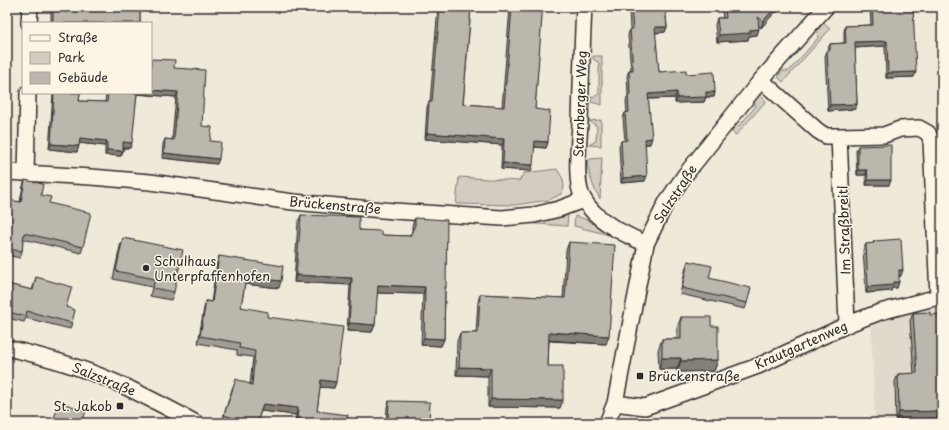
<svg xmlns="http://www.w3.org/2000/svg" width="949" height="430" viewBox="0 0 949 430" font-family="'Playpen Sans',sans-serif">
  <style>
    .built { fill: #e0dacc }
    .green { fill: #d2cdc0; stroke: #7e7c76 }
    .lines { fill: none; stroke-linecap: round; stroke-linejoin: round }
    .minor-casing { stroke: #2b2b2b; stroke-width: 18 }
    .minor { stroke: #fcf5e5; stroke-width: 15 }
    .wall { fill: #a29d94; stroke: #2b2b2b }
    .shaded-wall { fill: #848078; stroke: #2b2b2b }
    .building { fill: #bcb7ac; stroke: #2b2b2b }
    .poi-dot { fill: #2b2b2b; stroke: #fcf5e5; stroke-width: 1.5 }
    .labels { text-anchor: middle; stroke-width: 3; stroke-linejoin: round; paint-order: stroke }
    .street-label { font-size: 13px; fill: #2b2b2b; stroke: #fcf5e5 }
    .poi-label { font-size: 13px; fill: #2b2b2b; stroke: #fcf5e5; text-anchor: start }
  </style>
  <rect width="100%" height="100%" fill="#efe9da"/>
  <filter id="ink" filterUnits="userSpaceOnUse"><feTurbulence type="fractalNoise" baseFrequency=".025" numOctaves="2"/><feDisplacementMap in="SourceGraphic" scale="8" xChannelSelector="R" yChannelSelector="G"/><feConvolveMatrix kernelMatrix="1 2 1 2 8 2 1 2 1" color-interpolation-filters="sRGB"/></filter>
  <g filter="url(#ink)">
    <path class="built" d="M942 301V423H875L871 322Z"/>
    <path class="green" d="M823 23 830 29 783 82 778 77 782 71H789L818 38 817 31Z
      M593 56H602V105L591 102V97L599 95V63L593 59Z
      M760 95 766 101 736 135 730 131 735 125 739 126 756 106 754 101Z
      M601 120V146L589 145 596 141 597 126 589 121Z
      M602 158 600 199C593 187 589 176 587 162L590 159Z
      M557 169 563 179 564 188 561 194 549 200 515 205 456 204 459 177 519 181 524 173Z
      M568 215 567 226 523 223 549 220Z
      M575 216 588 220 609 235 574 226Z"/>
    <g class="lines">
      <g class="minor-casing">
        <path id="minor" d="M584 7C582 46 581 84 580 123 579 142 574 183 583 198 595 221 624 234 646 244
          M29 23 30 7
          M761 80 818 131 826 136H839L884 135 900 129 919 128 928 133 931 140 938 297
          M839 136 847 324
          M7 172 91 177 150 182 293 202 394 211 502 218 534 215 559 209 583 200
          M26 173 28 93
          M7 348C48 357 90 370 128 388 151 399 174 411 196 423
          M615 403 645 407 758 366 851 323 880 312 942 296
          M607 423 615 403 646 244 667 201 685 175 761 80 826 7"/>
      </g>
      <use href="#minor" class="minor"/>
    </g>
    <path class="wall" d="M51 7H140V23H48V22H51Z
      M438 7H471L463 104 502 107 510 7H542L535 109 548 142 546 148 534 147 531 171 501 169 502 145 425 139 427 107 429 102H430Z
      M629 7H665L667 27 665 32 655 33 659 72 686 74 715 92 714 97H706L704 102 675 103V98L648 99 650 144H645V181L621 183 619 146 621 141H625L623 118 625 113 627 112 626 101 628 95 627 76 629 70H631L628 35 630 29Z
      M724 7H757L758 8V7H780L776 13 775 12 761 28 759 26 757 35 749 36 748 40 717 42 715 25 717 18H723L722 11Z
      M870 7H913L914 77 886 78 885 46 855 48 857 104 855 109 828 111 825 56 830 44 844 43V32L845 26 871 25Z
      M941 64H942V96H940L939 69Z
      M174 68 202 126 210 141 217 164 162 158 163 144 165 139 172 140 176 97 137 94 130 148H123V151L121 156 105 155V146L79 143 77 152 49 149 53 93H80L79 101 105 102 106 93H151Z
      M858 146 891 180 889 185H866V175H857L856 151Z
      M25 180 49 203 83 247 81 253 23 239 22 251 20 258 7 255V200L20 202 23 186Z
      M301 215 381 235 410 236 412 231V226L415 218 446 287 445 291 444 339 441 346 421 345 423 294 377 293 375 325 372 332 347 331 350 285 294 282 298 222Z
      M123 238 174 292 171 300 150 296 152 287 113 279 120 246Z
      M874 241 901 276H899L897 288H892L891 291 866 293 863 250 866 244H873Z
      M569 242 606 344 549 341 548 366 560 408 488 407V376L456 375 457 341 460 333H476L478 302 480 294 563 298 566 250Z
      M219 256 279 288 245 284 241 307 267 317 336 382 334 388 320 387 317 411 347 423H295L296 415 261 411 257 423H227L222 421 233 386 250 384 253 357 237 355V350L198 343 204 308 206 301 211 302 217 262Z
      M688 261 709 278 747 303 745 309 680 294 686 267Z
      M36 277 66 307 72 323 70 329 26 318 24 322 7 318V284L32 290Z
      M913 313 930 315 942 419 896 420 895 382 898 374H914L910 321Z
      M681 317 711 326 718 360 714 371 677 372V369H659L658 350 662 339H677V328Z
      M389 401 429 423H386L387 407Z"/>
    <path class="shaded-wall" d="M776 7H777L775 12 761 28 763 21Z
      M778 7H780L776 13Z
      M655 27H667L665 32 653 33Z
      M759 29 757 35 749 36 748 40 717 42 719 35 750 30Z
      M887 41 885 46 853 48 855 42Z
      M916 72 914 77 886 78 888 73Z
      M151 90 178 92 176 97 135 94 136 93H151Z
      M677 92 675 98 646 99 648 94Z
      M706 92H715L714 97H706L704 102 675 103 677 98Z
      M857 104 855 109 828 111 830 105Z
      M427 133 504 139 502 145 425 139Z
      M80 138 107 141 105 146 78 143Z
      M652 138 650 144H643L645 139Z
      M535 141 548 142 546 148 533 147Z
      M123 142 132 143 130 148H121Z
      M51 144 79 146 77 152 49 149Z
      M107 150 123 151 121 156 105 155Z
      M164 153 219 159 217 164 162 158Z
      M503 163 533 165 531 171 501 169Z
      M858 170H867L866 175H857Z
      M647 176 645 181 621 183 623 178Z
      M868 180H891L889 185H866Z
      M899 270H903L901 276H897Z
      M296 275 352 278 350 285 294 282Z
      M246 277 281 281 279 288 244 284Z
      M893 282H899L897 288H892L891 291 866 293 868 287Z
      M378 285 425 287 423 294 375 293Z
      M349 323 375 325 372 332 347 331Z
      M549 332 609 336 606 344 547 340Z
      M424 338 444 339 441 346 421 345Z
      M662 358H681L677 369H659Z
      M718 360 714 371 677 372 681 361Z
      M459 367 491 368 488 376 456 375Z
      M321 380 336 382 334 388 319 387Z
      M491 399 563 400 560 408 488 407Z
      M263 404 298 408 296 415 261 411Z
      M942 411V419L896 420 899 412Z"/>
    <path class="building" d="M7 7H8L7 141Z
      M53 7H140V23H48V22H53Z
      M440 7H471L463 104 504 107 512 7H542V17L535 109 550 111 548 142 535 141 533 165 503 163 504 139 427 133 429 102H432Z
      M631 7H665L667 27H655L659 72 686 70V74L714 72 715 92H706V97L677 98V92L648 94 652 138 645 139 647 176 623 178 621 141 627 140 625 113 629 112 628 95H630L629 70H633L630 29H633Z
      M725 7H757L758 8V7H776L763 21 758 17 759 29 750 30V33L719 35 717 18H726Z
      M872 7H913L916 72 888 73 887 41 855 42 857 104 830 105 827 50H830V44L846 43 845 26 873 25Z
      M151 59 175 60 174 68 205 70 202 126 212 127 210 141 221 142 219 159 164 153 165 139 174 140 178 92 151 90Z
      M941 64H942V87Z
      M54 93H80L79 101 107 102 108 93H137L132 143 123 142V151L107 150V141L80 138 79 146 51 144Z
      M891 145V180H868L867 170H858V146Z
      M25 180 43 184 41 195 51 197 49 203 91 213 83 247 24 233 22 251 7 249V200L21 202Z
      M301 215 359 217V230L381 231V235L410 236 415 225V218L447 220 446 287H445L444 339 424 338 425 287 378 285 375 325 349 323 352 278 296 275Z
      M123 238 183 250 174 292 153 288 155 279 116 271Z
      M901 239 903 270H899V282H893V285L868 287 866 244 874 243V241Z
      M569 242 615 245 609 336 549 332 548 366H563V400L491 399V368L459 367 460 333H478L480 294 565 298Z
      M219 256 283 266 281 281 246 277 241 307 268 312 267 317 343 327 336 382 321 380 317 411 348 415 347 423H297L298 408 263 404 257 423H250L224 415 236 379 252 385 255 351 239 348 240 343 200 336 206 301 212 302Z
      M688 261 712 266 709 278 751 288 747 303 682 288Z
      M36 277 72 287 66 307 75 310 72 323 27 311 26 316 7 312V284L33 290Z
      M930 312V315L942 314V411L899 412 898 374 917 373 913 313Z
      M681 317H711V326H718V360L681 361V358H662V339H681Z
      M389 401 430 402 429 423H388Z
      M60 402 86 411 82 423H52Z
      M7 420 16 423H7Z"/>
  </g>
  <g class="poi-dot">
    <circle cx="146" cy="268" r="4"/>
    <rect x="636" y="372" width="8" height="8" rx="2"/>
    <rect x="116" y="402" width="8" height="8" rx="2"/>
  </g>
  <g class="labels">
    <g class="street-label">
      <text transform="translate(580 104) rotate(-88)" y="5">Starnberger Weg</text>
      <text transform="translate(675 194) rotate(-57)" y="5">Salzstraße</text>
      <text transform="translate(335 205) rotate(5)" y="5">Brückenstraße</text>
      <text transform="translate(844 230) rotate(-92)" y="5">Im Straßbreitl</text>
      <text transform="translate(801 345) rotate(-24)" y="5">Krautgartenweg</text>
      <text transform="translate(104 379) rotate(22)" y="5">Salzstraße</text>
    </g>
    <g class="poi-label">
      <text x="154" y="266">Schulhaus<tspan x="154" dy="15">Unterpfaffenhofen</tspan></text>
      <text x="648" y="381">Brückenstraße</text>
      <text x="112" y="411" text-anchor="end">St. Jakob</text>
    </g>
  </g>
  <rect width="949" height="430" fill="none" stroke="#fcf5e5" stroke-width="24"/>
  <rect x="12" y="12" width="925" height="406" fill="none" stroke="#2b2b2b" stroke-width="1.5" filter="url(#ink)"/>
  <rect x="22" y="22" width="130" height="72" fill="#fcf5e5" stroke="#a8a49b"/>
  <rect x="30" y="35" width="20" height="6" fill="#fcf5e5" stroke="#a8a49b"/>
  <text x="58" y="42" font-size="12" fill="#2b2b2b">Straße</text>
  <rect x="30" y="52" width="20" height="12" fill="#d2cdc0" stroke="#a8a49b"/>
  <text x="58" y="62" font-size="12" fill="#2b2b2b">Park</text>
  <rect x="30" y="72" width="20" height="12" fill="#bcb7ac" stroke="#a8a49b"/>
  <text x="58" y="82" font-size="12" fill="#2b2b2b">Gebäude</text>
</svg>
